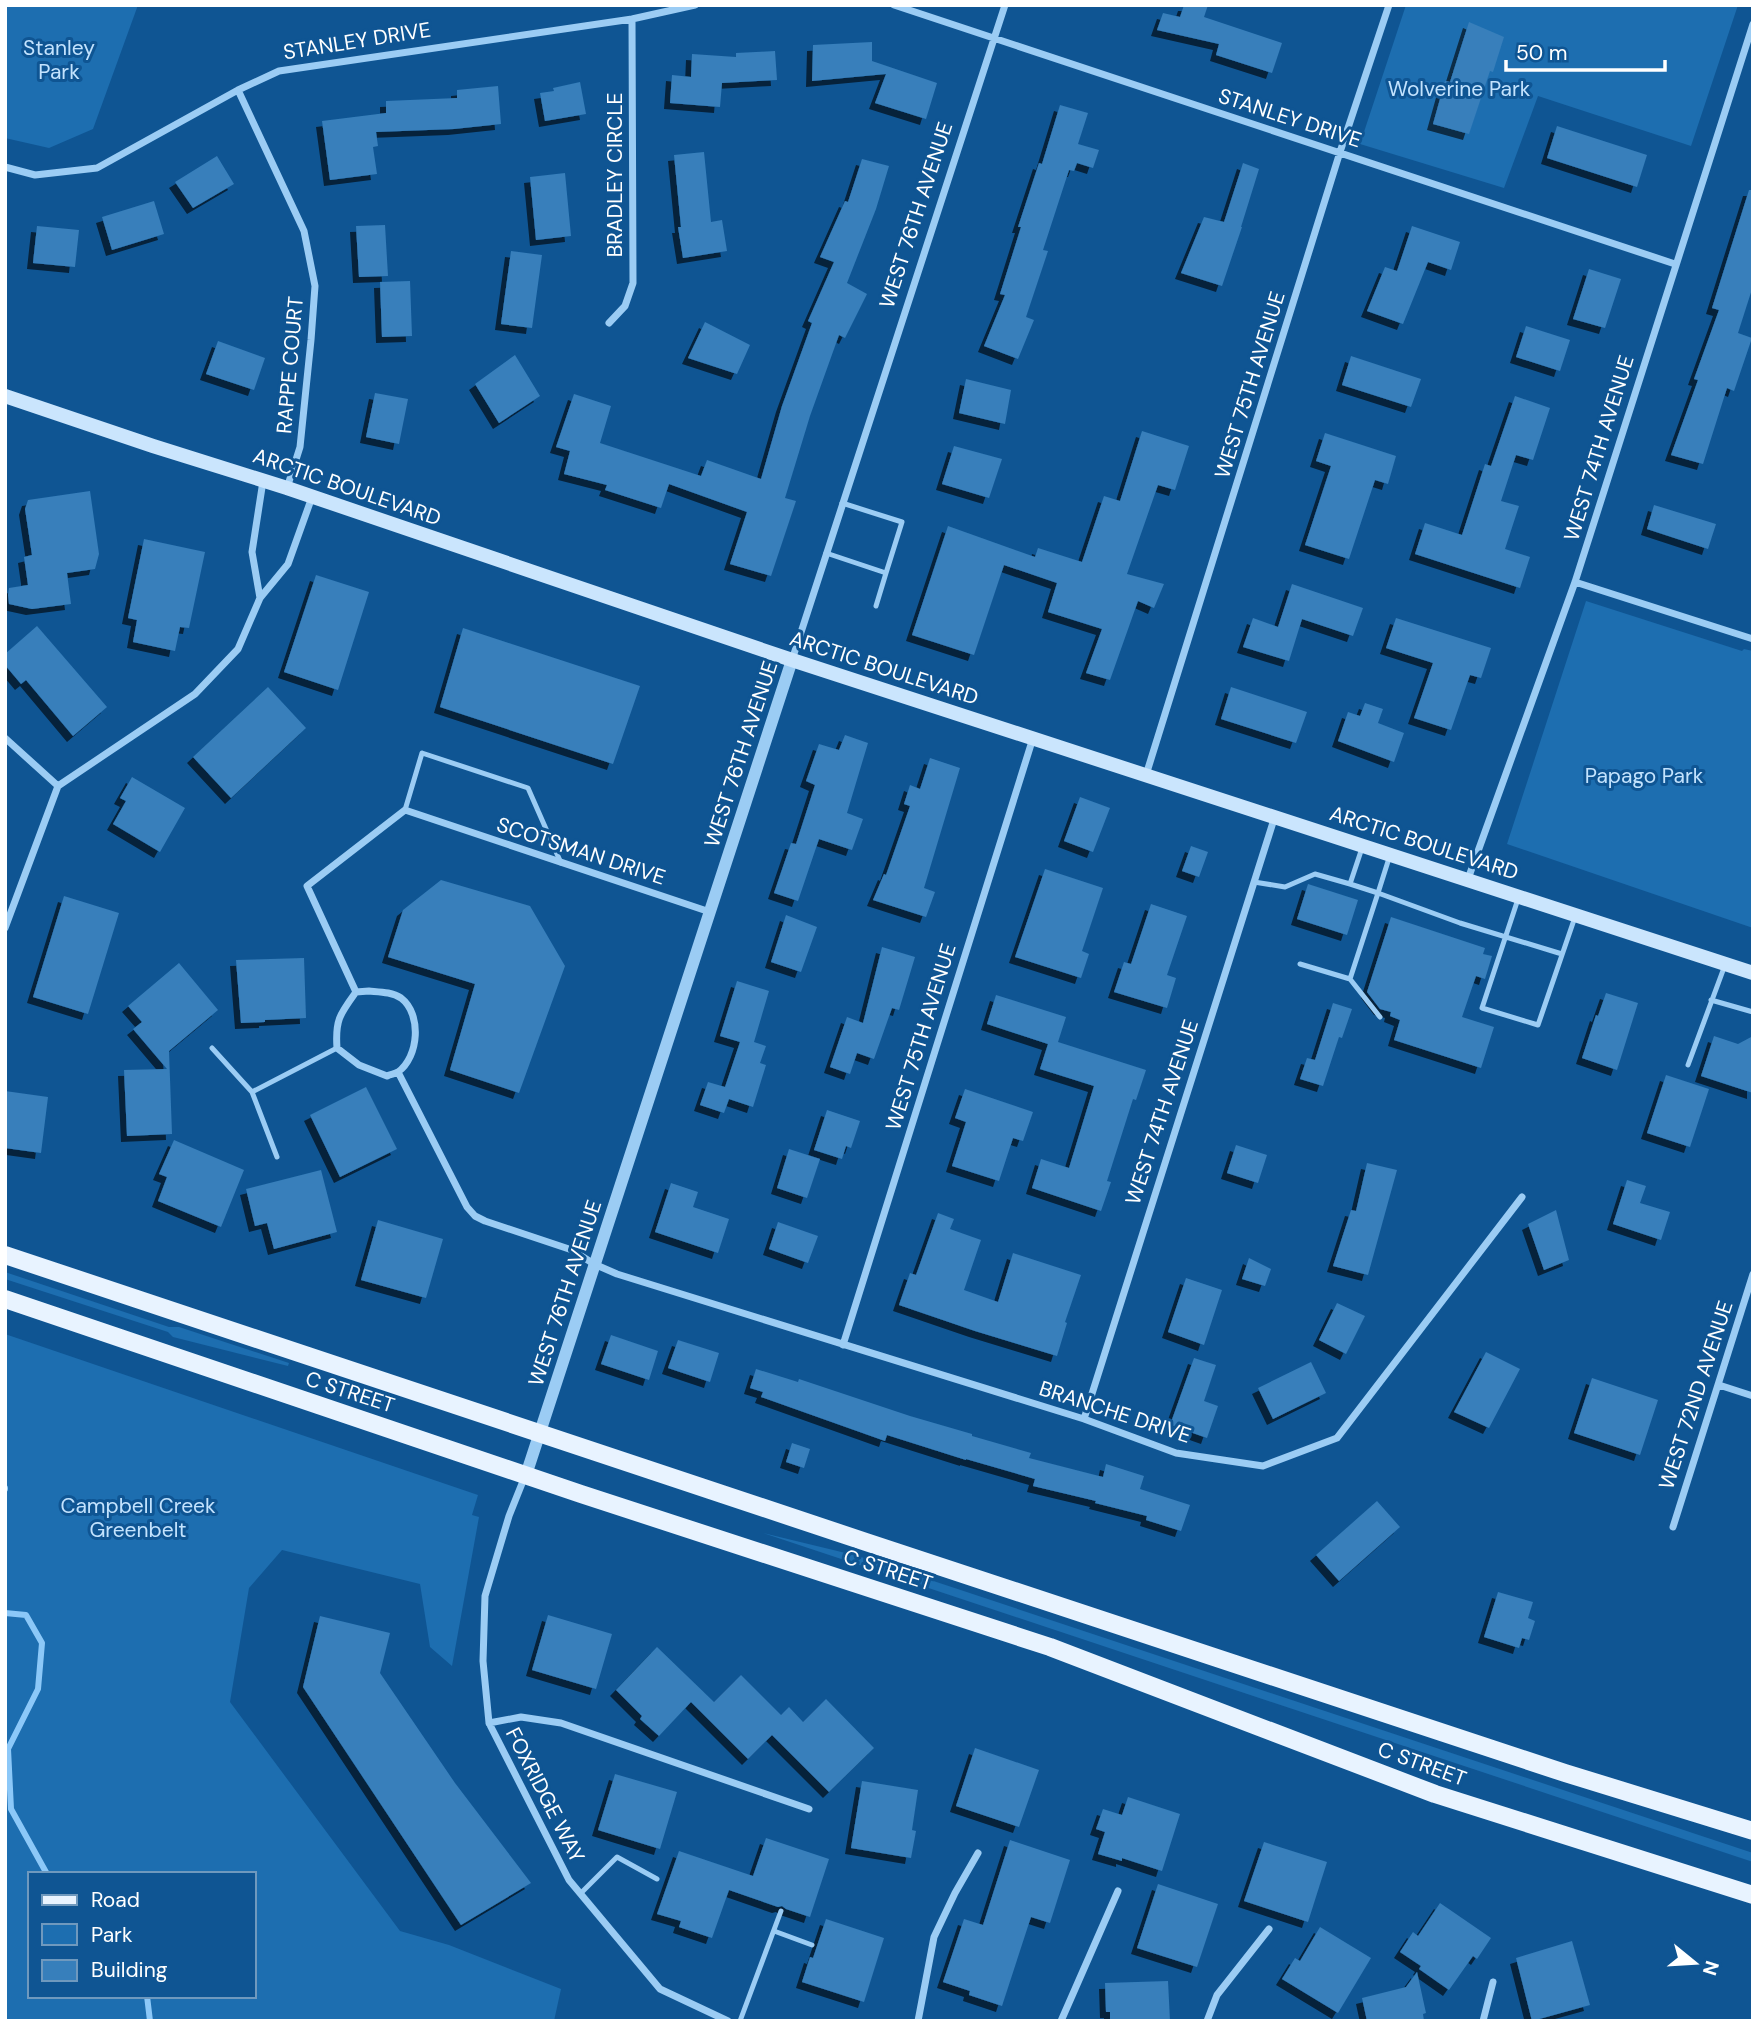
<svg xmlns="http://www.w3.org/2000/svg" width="1758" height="2026" viewBox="0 0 1758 2026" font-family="'DM Sans',sans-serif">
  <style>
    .green { fill: #1d6eb0; fill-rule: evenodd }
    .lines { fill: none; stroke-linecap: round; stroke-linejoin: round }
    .stream { stroke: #8cc8f8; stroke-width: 6 }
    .building { fill: #377fbb; filter: url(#shadow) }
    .service { stroke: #9bccf4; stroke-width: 5 }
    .minor { stroke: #9bccf4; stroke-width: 7 }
    .tertiary { stroke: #9bccf4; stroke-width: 12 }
    .secondary { stroke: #cae5fd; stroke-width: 14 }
    .primary { stroke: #e8f3ff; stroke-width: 18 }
    .labels { text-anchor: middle; stroke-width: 6; stroke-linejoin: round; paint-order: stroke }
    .street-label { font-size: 21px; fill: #fff; stroke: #0f5593 }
    .park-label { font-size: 21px; fill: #c3e3fe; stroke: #0f5593 }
  </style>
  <defs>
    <filter id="shadow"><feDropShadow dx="-6" dy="6" stdDeviation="0" flood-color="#0009"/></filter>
  </defs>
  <rect width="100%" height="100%" fill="#0f5593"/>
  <path class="green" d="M5 5H138L93 129 49 148 5 138Z
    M1406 5H1738L1691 146 1538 96 1504 188 1360 144Z
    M1586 601 1742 651 1744 649 1753 651V928L1507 844Z
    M5 1272 169 1327H179L289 1363 288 1366 173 1337 168 1332 5 1279Z
    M5 1334 478 1495 472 1515 479 1517 452 1666 430 1647 420 1584 282 1550 249 1588 230 1702 400 1931 449 1945 561 1989 554 2021H5ZM30 1874H254V1996H30Z
    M763 1533 858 1556 1753 1853V1862Z"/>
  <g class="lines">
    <path class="stream" d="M5 1488V1489
      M5 1613 26 1615 42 1643 38 1689 8 1749 11 1809 47 1874
      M147 1996 150 2021"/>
  </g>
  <path class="building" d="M1184 5H1208L1204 17 1282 43 1272 73 1216 55 1219 44 1157 30 1163 13 1180 17Z
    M1469 22 1504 37 1493 72 1490 71 1469 134 1433 124 1445 81 1450 82Z
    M872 42V61L937 83 926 119 875 103 886 74 812 81 813 45Z
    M775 51 777 80 722 83 720 107 670 103 672 75 691 77 692 54 736 57V53Z
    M580 82 586 114 545 121 540 93 554 91 553 88Z
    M498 86 501 124 454 129 376 132 378 146 373 147 377 174 330 180 322 121 386 113V101L457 98V90Z
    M1060 105 1088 113 1078 144 1099 150 1093 168 1077 163 1074 171 1069 170 1043 250 1048 251 1026 317 1034 320 1018 359 984 346 1005 295 1000 294 1021 227H1018L1039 163 1042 164Z
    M1557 126 1647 155 1637 187 1547 158Z
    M704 152 711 222 722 220 727 251 683 258 678 227H681L674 155Z
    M217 156 234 184 193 208 175 182Z
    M862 159 889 166 876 209 847 283 867 294 845 338 839 335 810 416 785 498 796 501 771 576 730 564 747 512 669 484 661 508 605 490 607 485 564 474 570 451 556 447 574 394 611 406 600 443 701 476 707 460 761 479 782 406 812 323 808 321 834 262 820 257 845 201 848 202Z
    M1243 163 1259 169 1241 227H1242L1222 286 1181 273 1204 217 1224 222Z
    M565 173 571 236 536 240 530 177Z
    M1749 190H1753V286L1738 333 1752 338 1734 391 1727 388 1703 464 1671 455 1698 380 1694 379 1719 310 1712 308Z
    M154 201 164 234 112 250 102 217Z
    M385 225 388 276 359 277 356 226Z
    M37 226 79 230 75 267 33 263Z
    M1412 226 1460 242 1451 270 1428 262 1403 324 1367 311 1385 267 1397 271Z
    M511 251 542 255 532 328 501 324Z
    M1589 269 1621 279 1605 328 1573 319Z
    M410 281 412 336 382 337 380 282Z
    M705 322 750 345 737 374 688 358Z
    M1526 326 1570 340 1560 371 1516 357Z
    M218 341 265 358 254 390 206 374Z
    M515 355 540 396 499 423 475 384Z
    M1351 356 1421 379 1411 407 1342 385Z
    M966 379 1011 390 1005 424 959 413Z
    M375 393 408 399 399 444 366 437Z
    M1515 396 1550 408 1533 460 1516 455 1501 501 1519 506 1505 549 1530 557 1520 588 1415 554 1425 523 1462 535 1485 464 1491 466Z
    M1142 431 1189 446 1175 490 1158 485 1127 574 1164 584 1154 608 1138 601 1110 680 1086 673 1102 629 1048 612 1057 583 1004 565 974 655 912 635 948 526 1035 557 1038 548 1082 562 1104 496 1120 501Z
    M1325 433 1396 456 1388 484 1375 480 1349 559 1305 545 1331 466 1316 461Z
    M954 446 1002 459 989 498 942 484Z
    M90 491 99 554 95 569 67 573 71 604 32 609 9 604 8 595 9 588 28 585 24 557 32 555 25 509 28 500Z
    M1654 505 1716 524 1708 549 1647 529Z
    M144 539 205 552 189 628 180 627 175 651 133 642 137 620 128 618Z
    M316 575 369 592 338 690 284 672Z
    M1292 584 1363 608 1353 636 1302 619 1289 661 1243 647 1253 618 1278 627Z
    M1396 618 1491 648 1481 678 1470 675 1451 730 1414 718 1433 663 1386 648Z
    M37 626 107 707 73 736 26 680 21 684 5 665V654Z
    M463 628 640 686 613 764 440 707Z
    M268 687 306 728 231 798 193 757Z
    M1231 687 1307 712 1296 743 1221 719Z
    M1365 703 1383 709 1378 723 1404 733 1394 762 1338 741 1348 712 1360 716Z
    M845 735 868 743 847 813 863 819 852 850 819 839 798 901 774 893 791 843 796 844 815 785 806 781 819 744 839 750Z
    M930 758 960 768 924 888 935 892 926 917 873 900 884 874 886 875 910 806 904 804 910 785 920 789Z
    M132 777 185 808 160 852 113 824 126 801 120 798Z
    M1080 797 1110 808 1093 852 1064 841Z
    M1191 846 1208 852 1199 877 1182 871Z
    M1045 869 1103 888 1082 951 1089 954 1081 978 1015 957Z
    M441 880 530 906 565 966 519 1093 450 1070 475 984 388 957 403 910Z
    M1308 884 1358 900 1347 935 1297 919Z
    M64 896 119 913 88 1014 33 997Z
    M1151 904 1187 916 1167 975 1176 978 1167 1008 1114 992 1124 962 1131 964Z
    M786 915 817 927 801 972 771 962Z
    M1391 917 1485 948 1483 954 1492 956 1485 979 1476 976 1462 1017 1494 1027 1481 1068 1394 1040 1400 1020 1390 1016 1391 1012 1380 1009 1367 992Z
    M882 947 915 957 899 1010 892 1008 874 1059 857 1053 850 1074 830 1067 847 1017 863 1023Z
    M304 958 306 1018 265 1020V1022L241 1023 236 960Z
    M179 963 218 1010 169 1051 172 1134 127 1136 124 1070 167 1069 133 1029 142 1022 128 1006Z
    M737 981 769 991 754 1042 766 1046 760 1063 766 1065 753 1107 729 1099 724 1113 700 1105 708 1082 725 1087 740 1042 720 1036Z
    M1606 993 1638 1003 1617 1070 1582 1058 1596 1015 1598 1016Z
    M996 995 1066 1017 1058 1042 1146 1070 1136 1100 1133 1099 1107 1181 1111 1182 1101 1211 1032 1188 1041 1159 1069 1168 1094 1086 1040 1069 1048 1044 987 1024Z
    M1333 1003 1352 1009 1342 1038 1339 1037 1323 1086 1300 1079 1307 1058 1315 1060Z
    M1714 1036 1738 1044 1753 1036V1093L1701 1076Z
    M1666 1075 1709 1089 1690 1147 1647 1133Z
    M366 1087 397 1149 340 1177 310 1115Z
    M965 1089 1033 1112 1023 1141 1013 1138 999 1181 952 1166 966 1122 955 1118Z
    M5 1091 48 1097 41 1153 5 1148Z
    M827 1110 860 1121 851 1148 846 1146 842 1159 814 1150Z
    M174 1140 244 1170 221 1227 158 1201 167 1177 159 1174Z
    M1236 1145 1267 1155 1258 1183 1227 1173Z
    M789 1149 820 1159 807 1198 777 1188Z
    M1367 1163 1397 1170 1368 1275 1333 1266 1351 1210 1356 1211Z
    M321 1170 337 1232 274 1249 267 1223 255 1226 246 1189Z
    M1627 1180 1646 1186 1640 1203 1670 1212 1661 1240 1613 1224Z
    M671 1183 698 1192 693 1207 729 1219 718 1253 655 1232Z
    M1556 1210 1569 1260 1544 1270 1528 1224Z
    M938 1213 954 1219 950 1229 981 1240 964 1290 998 1302 1013 1253 1081 1275 1065 1322 1067 1323 1057 1356 975 1331 899 1305 910 1273 916 1275Z
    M378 1220 443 1239 426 1298 361 1280Z
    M778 1222 818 1236 808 1263 769 1249Z
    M1249 1258 1271 1269 1265 1286 1242 1279Z
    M1186 1278 1222 1290 1204 1345 1168 1332Z
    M1337 1303 1365 1316 1346 1354 1319 1340Z
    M611 1335 658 1351 649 1380 601 1364Z
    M678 1340 719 1353 710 1382 668 1368Z
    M1486 1352 1520 1369 1489 1428 1454 1412Z
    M1194 1358 1216 1365 1204 1401 1218 1406 1207 1438 1170 1425Z
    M1311 1362 1326 1393 1273 1419 1258 1388Z
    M756 1369 798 1382 799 1379 910 1416 972 1434V1436L1031 1453 1029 1458 1103 1477 1106 1464 1144 1476 1140 1489 1190 1505 1181 1531 1146 1520 1147 1516 1095 1503 1096 1501 1033 1486 1035 1479 966 1459V1460L887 1435 885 1441 761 1397 763 1392 750 1388Z
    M1592 1378 1658 1400 1640 1455 1574 1433Z
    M792 1443 810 1449 804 1468 786 1462Z
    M1377 1501 1400 1527 1339 1581 1316 1555Z
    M1498 1592 1533 1602 1528 1618 1535 1621 1529 1640 1522 1638 1519 1648 1484 1637Z
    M548 1615 612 1634 596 1689 532 1670Z
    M320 1616 390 1633 380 1673 455 1783 531 1883 461 1925 303 1687Z
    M657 1647 714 1702 741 1675 781 1715 789 1707 803 1722 826 1699 874 1748 829 1792 772 1735 748 1759 691 1702 659 1736 640 1719 642 1716 616 1690Z
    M975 1748 1039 1770 1019 1827 956 1806Z
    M615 1774 677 1792 660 1849 598 1830Z
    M862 1781 918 1790 912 1830 916 1831 911 1858 851 1848Z
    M1128 1797 1180 1814 1162 1871 1122 1858V1861L1098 1854 1105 1832 1096 1829 1103 1809 1122 1815Z
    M766 1838 829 1859 810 1917 786 1909 782 1906 778 1907 729 1890 712 1938 679 1927 681 1921 657 1914 679 1851 753 1876Z
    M1010 1840 1070 1860 1050 1923 1031 1917 1002 2006 969 1995 970 1991 943 1982 964 1919 983 1925Z
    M1264 1842 1327 1862 1308 1922 1244 1901Z
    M1158 1884 1218 1904 1197 1967 1137 1948Z
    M1440 1903 1491 1938 1477 1959 1473 1956 1449 1990 1419 1969 1421 1966 1400 1952 1413 1932 1418 1936Z
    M826 1919 884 1938 864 2002 802 1982 810 1957 813 1958Z
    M1320 1927 1371 1958 1338 2013 1282 1979 1295 1958 1300 1961Z
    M1572 1941 1590 2005 1532 2021 1516 1958Z
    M1417 1972 1426 2013 1423 2014 1424 2021H1367L1362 1998 1406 1987Z
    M1168 1981 1170 2021H1110V2012H1106L1105 1983Z"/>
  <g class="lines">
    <path class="service" d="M826 553 886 573 902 522 842 503
      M876 606 886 573
      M405 810 422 753 528 788 561 863
      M1390 855 1378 893 1460 923 1562 954
      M1254 882 1285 887 1315 874 1350 884
      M1518 899 1482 1008 1538 1025 1575 917
      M1300 964 1350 979 1378 893 1350 884 1362 848
      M1350 979 1380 1017
      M1711 1000 1753 1012
      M212 1048 252 1092 337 1048
      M1688 1065 1725 965
      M252 1092 277 1157
      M581 1893 617 1857 657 1879
      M774 1931 812 1945
      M740 2021 781 1911"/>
    <path class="minor" d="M894 5 1675 264
      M238 90 304 231 315 286 311 340 300 447 287 488
      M5 167 35 175 97 168 238 90 279 71 632 19 695 5
      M609 323 625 306 633 283 632 19
      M1575 582 1753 639
      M260 598 252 552 263 481
      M792 660 1005 5
      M5 738 58 786
      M1146 775 1340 152 1389 5
      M1468 879 1575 582 1753 24
      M5 928 58 786 195 694 238 649 260 598 288 564 312 497
      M369 991C380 992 392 992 401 998 422 1014 419 1057 398 1072 395 1074 391 1074 387 1076L359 1065 337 1048C335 1020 340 1014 356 992Z
      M356 992 307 886 405 810 710 912
      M398 1072 467 1207 475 1216 485 1221 572 1250 594 1264 617 1274 1084 1419 1176 1453 1263 1466 1337 1438 1522 1197
      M843 1345 1033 738
      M1719 1385 1753 1396
      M1084 1419 1275 816
      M525 1476 509 1516 485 1596 483 1661 489 1723 569 1880 660 1989 728 2021
      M1673 1527 1753 1274
      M489 1723 521 1717 561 1723 809 1809
      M918 2021 934 1937 955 1893 978 1853
      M1061 2021 1118 1891
      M1207 2021 1217 1995 1269 1929
      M1483 2021 1493 1982"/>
    <path class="tertiary" d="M526 1475 792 660"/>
    <path class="secondary" d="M5 396 153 446 287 488 792 660 1753 973"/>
    <path class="primary" d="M5 1255 866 1542 1565 1773 1753 1831
      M5 1299 581 1494 1050 1647 1435 1794 1753 1895"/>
  </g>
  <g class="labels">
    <g class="street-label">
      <text transform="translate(357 41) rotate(-9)" y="7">STANLEY DRIVE</text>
      <text transform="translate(1290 118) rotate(18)" y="7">STANLEY DRIVE</text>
      <text transform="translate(615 175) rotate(-90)" y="7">BRADLEY CIRCLE</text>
      <text transform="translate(916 215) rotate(-72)" y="7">WEST 76TH AVENUE</text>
      <text transform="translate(290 365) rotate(-85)" y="7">RAPPE COURT</text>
      <text transform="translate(1250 385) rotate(-73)" y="7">WEST 75TH AVENUE</text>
      <text transform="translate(1599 448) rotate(-73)" y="7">WEST 74TH AVENUE</text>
      <text transform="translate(347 487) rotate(19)" y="7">ARCTIC BOULEVARD</text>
      <text transform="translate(884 668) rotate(18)" y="7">ARCTIC BOULEVARD</text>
      <text transform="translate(741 754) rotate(-72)" y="7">WEST 76TH AVENUE</text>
      <text transform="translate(1424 843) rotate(18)" y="7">ARCTIC BOULEVARD</text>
      <text transform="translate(581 851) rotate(18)" y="7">SCOTSMAN DRIVE</text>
      <text transform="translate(921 1037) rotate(-73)" y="7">WEST 75TH AVENUE</text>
      <text transform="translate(1162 1112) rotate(-72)" y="7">WEST 74TH AVENUE</text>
      <text transform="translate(565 1293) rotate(-72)" y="7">WEST 76TH AVENUE</text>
      <text transform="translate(350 1392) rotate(18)" y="7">C STREET</text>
      <text transform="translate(1696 1395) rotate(-72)" y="7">WEST 72ND AVENUE</text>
      <text transform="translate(1115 1412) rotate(18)" y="7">BRANCHE DRIVE</text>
      <text transform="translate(888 1570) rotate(18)" y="7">C STREET</text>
      <text transform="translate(1422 1764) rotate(20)" y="7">C STREET</text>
      <text transform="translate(545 1795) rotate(63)" y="7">FOXRIDGE WAY</text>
    </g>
    <g class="park-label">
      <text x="59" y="55">Stanley<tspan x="59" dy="24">Park</tspan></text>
      <text x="1459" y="96">Wolverine Park</text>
      <text x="1644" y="783">Papago Park</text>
      <text x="138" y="1513">Campbell Creek<tspan x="138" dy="24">Greenbelt</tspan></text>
    </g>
  </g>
  <rect width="1758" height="2026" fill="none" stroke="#ffffff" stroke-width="14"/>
  <rect x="28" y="1872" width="228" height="126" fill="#0f5593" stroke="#6f99be" stroke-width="2"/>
  <rect x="42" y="1895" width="35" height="10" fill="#e8f3ff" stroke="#6f99be" stroke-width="2"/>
  <text x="91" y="1907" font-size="21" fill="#ffffff">Road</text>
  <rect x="42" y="1924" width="35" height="21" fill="#1d6eb0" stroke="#6f99be" stroke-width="2"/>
  <text x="91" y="1942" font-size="21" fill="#ffffff">Park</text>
  <rect x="42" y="1960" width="35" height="21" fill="#377fbb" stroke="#6f99be" stroke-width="2"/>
  <text x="91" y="1977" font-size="21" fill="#ffffff">Building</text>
  <g transform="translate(1695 1963) rotate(108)" stroke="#0f5593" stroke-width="5" paint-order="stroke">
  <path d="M0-5L12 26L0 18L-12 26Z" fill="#ffffff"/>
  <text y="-10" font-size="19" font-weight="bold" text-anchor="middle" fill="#ffffff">N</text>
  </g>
  <path d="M1506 60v10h159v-10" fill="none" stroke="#ffffff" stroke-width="3.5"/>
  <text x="1516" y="60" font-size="21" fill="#ffffff" stroke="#0f5593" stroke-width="5" paint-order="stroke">50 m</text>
</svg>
